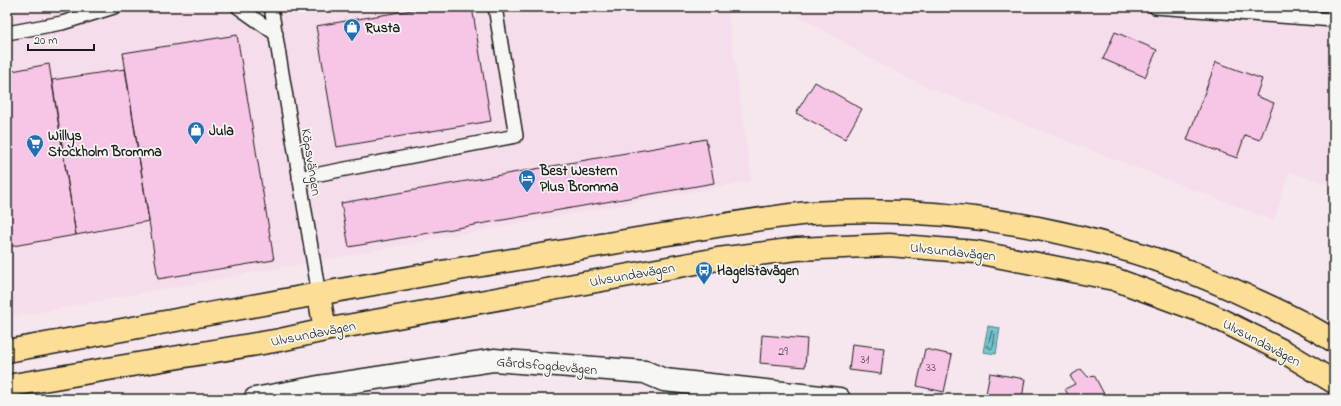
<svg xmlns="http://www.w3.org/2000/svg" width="1341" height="406" viewBox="0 0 1341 406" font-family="'Indie Flower',sans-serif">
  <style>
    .built { fill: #f6ddeb }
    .water { fill: url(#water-waves); stroke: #528388 }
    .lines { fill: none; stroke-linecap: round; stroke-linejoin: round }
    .shore { stroke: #406064; stroke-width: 1 }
    .building { fill: #f7c5e5; stroke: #1c1c1c }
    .lane-casing { stroke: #1c1c1c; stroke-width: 16 }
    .street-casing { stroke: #1c1c1c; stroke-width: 25 }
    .primary-casing { stroke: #1c1c1c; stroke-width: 25 }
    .lane { stroke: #f6f6f2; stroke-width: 13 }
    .street { stroke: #f6f6f2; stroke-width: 22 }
    .primary { stroke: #fdde96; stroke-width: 22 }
    .labels { text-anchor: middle; stroke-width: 3.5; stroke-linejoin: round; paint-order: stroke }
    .number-label { font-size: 12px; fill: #53464e }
    .poi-label { font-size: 14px; font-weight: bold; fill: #1c1c1c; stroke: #f6f6f2; text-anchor: start }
    .street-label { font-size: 14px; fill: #1c1c1c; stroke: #f6f6f2 }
  </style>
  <defs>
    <pattern id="water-waves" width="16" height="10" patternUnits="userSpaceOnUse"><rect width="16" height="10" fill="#76c7d0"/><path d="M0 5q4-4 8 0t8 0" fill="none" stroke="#66aab2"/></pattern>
  </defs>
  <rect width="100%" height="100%" fill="#f6e7ee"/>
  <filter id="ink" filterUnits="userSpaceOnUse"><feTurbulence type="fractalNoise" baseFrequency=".025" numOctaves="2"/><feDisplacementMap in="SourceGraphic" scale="8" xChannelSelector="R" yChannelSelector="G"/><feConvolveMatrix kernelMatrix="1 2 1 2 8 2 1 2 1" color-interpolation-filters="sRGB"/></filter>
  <g filter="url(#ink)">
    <path class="built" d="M7 7H725L727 8 752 181 7 318Z
      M785 7H1334V186L1289 172 1274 221 927 87 879 64Z"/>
    <path class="water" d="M988 326 1000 328 996 354 983 352Z"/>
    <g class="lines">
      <path class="shore" d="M992 331 995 334 993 347 991 349 988 347Z"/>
    </g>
    <path class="building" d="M430 7H472L491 121 337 147 316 26Z
      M1115 32 1157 50 1145 77 1103 59Z
      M237 35 274 260 158 279 123 53Z
      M1216 62 1262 79 1256 96 1274 103 1260 140 1245 135 1237 158 1187 140Z
      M49 64 76 235 7 247V72Z
      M125 69 149 221 76 235 52 80Z
      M815 82 862 109 845 139 796 113Z
      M706 139 714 183 349 247 341 203Z
      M762 335 807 339 805 367 760 363Z
      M852 344 884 348 881 374 849 370Z
      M925 349 952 355 944 392 917 386Z
      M1081 369 1088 377 1094 375 1105 396 1100 399H1070L1065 389 1075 384 1070 376Z
      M990 373 1025 379 1022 399H985Z"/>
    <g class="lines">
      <g class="lane-casing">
        <path id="lane" d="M238 7 276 34
          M271 7 319 295
          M1155 7 1334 20
          M7 33 62 23 114 7
          M299 178 516 136 495 7"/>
      </g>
      <g class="street-casing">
        <path id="street" d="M255 399 324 386 494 360 645 372 664 380 839 399"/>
      </g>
      <g class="primary-casing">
        <path id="primary" d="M319 295 325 330
          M7 351C173 321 339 289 506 261 564 251 623 241 681 232 724 225 767 217 810 213 962 203 1118 234 1255 300 1282 312 1309 325 1334 341
          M7 386 280 340 325 330 718 259 797 249 889 245 976 252 1114 279 1209 314 1283 351 1334 382"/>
      </g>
      <use href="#lane" class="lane"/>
      <use href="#street" class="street"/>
      <use href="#primary" class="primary"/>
    </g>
  </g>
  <defs>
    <g id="shop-pin" transform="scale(0.9)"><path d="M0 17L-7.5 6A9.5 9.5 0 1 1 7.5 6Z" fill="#1f6fb2" stroke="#f6f6f2"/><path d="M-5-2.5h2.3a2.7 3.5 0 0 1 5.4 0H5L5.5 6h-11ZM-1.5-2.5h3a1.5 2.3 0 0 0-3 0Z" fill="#fff"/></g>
    <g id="supermarket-pin" transform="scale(0.9)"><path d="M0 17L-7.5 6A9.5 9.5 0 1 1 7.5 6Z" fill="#1f6fb2" stroke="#f6f6f2"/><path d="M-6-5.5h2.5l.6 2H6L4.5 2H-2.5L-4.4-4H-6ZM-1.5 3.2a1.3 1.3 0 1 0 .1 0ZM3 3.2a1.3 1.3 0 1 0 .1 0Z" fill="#fff"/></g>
    <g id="hotel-pin" transform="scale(0.9)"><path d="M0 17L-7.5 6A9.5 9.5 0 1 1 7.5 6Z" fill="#1f6fb2" stroke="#f6f6f2"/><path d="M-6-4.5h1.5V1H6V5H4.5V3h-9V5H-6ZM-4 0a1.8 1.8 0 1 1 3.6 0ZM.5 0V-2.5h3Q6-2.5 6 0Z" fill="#fff"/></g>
    <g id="bus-pin" transform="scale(0.9)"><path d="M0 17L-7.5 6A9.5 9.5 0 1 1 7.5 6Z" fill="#1f6fb2" stroke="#f6f6f2"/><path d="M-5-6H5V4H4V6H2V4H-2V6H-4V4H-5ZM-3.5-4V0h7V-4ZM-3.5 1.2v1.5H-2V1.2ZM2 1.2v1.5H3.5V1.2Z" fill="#fff"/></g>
  </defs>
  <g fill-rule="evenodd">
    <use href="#shop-pin" x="352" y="27"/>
    <use href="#shop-pin" x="196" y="130"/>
    <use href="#supermarket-pin" x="35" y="143"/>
    <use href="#hotel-pin" x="527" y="178"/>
    <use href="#bus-pin" x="704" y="270"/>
  </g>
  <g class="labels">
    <g class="number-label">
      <text x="783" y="355">29</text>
      <text x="865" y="363">31</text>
      <text x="931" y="371">33</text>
    </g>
    <g class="poi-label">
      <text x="365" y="32">Rusta</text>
      <text x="209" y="135">Jula</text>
      <text x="48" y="140">Willys<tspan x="48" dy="16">Stockholm Bromma</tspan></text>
      <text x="540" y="175">Best Western<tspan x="540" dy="16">Plus Bromma</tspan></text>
      <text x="717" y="275">Hagelstavägen</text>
    </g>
    <g class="street-label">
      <text transform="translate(312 162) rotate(81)" y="5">Köpsvängen</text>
      <text transform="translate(953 251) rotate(6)" y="5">Ulvsundavägen</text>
      <text transform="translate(632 274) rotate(-10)" y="5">Ulvsundavägen</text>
      <text transform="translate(313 333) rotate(-11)" y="5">Ulvsundavägen</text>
      <text transform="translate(1262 342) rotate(28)" y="5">Ulvsundavägen</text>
      <text transform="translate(547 365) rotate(5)" y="5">Gårdsfogdevägen</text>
    </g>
  </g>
  <rect width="1341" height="406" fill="none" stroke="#f6f6f2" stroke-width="24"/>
  <rect x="12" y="12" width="1317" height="382" fill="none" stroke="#1c1c1c" stroke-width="1.5" filter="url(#ink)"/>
  <path d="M28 44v6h66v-6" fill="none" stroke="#1c1c1c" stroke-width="2"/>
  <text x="34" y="44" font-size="12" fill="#1c1c1c" stroke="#f6f6f2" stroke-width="3" paint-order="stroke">20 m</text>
</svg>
